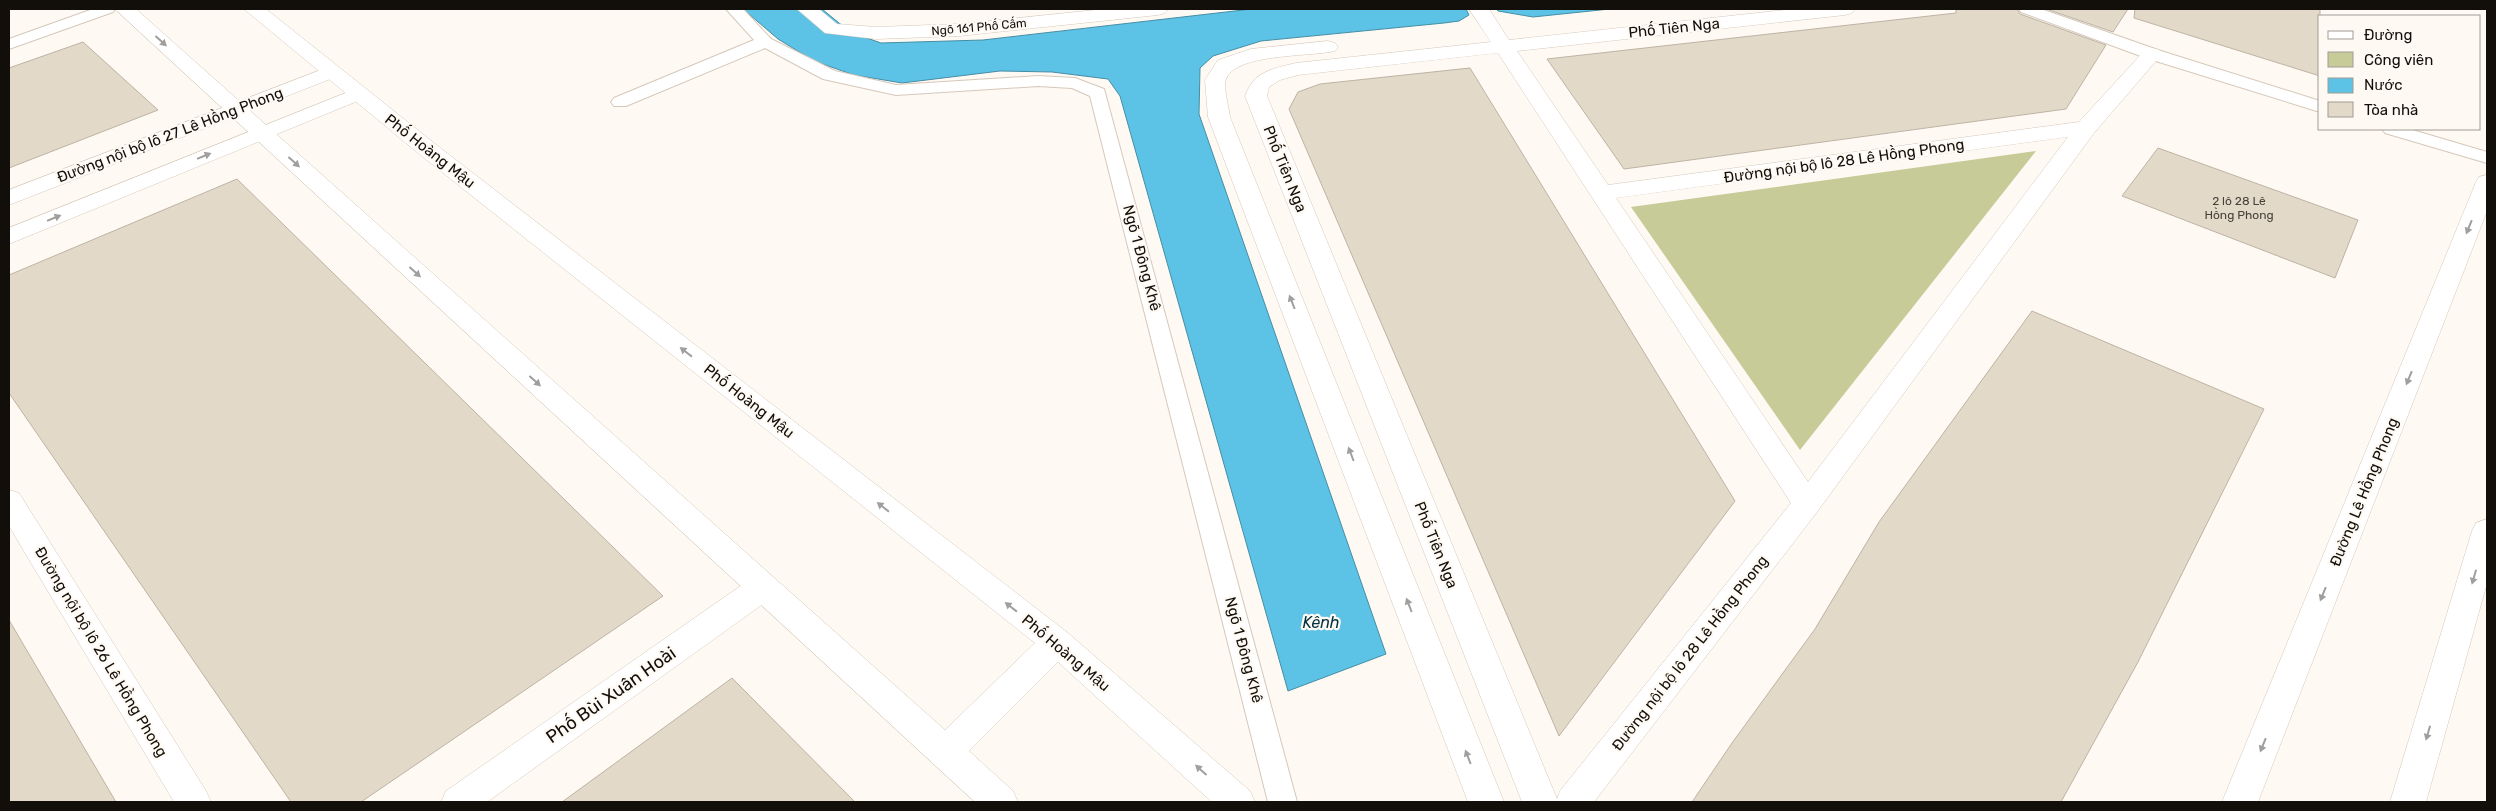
<svg xmlns="http://www.w3.org/2000/svg" width="2496" height="811" viewBox="0 0 2496 811" font-family="Rubik,sans-serif">
  <style>
    .green { fill: #c6cb98 }
    .water { fill: #5cc3e6; stroke: #468da4 }
    .building { fill: #e3d9c9; stroke: #bdb3a4 }
    .lines { fill: none; stroke-linecap: round; stroke-linejoin: round }
    .service-casing { stroke: #d5c8ba; stroke-width: 2 }
    .minor-casing { stroke: #d5c8ba; stroke-width: 1 }
    .tertiary-casing { stroke: #d5c8ba; stroke-width: 1 }
    .primary-casing { stroke: #d5c8ba; stroke-width: 1 }
    .service { fill: #fff; fill-rule: evenodd }
    .minor { fill: #fff; fill-rule: evenodd }
    .tertiary { fill: #fff; fill-rule: evenodd }
    .primary { fill: #fff; fill-rule: evenodd }
    .oneway { fill: #a09f9d }
    .labels { text-anchor: middle; stroke-width: 4.5; stroke-linejoin: round; paint-order: stroke }
    .far-street-label { font-size: 12px; fill: #120e09; stroke: #fef9f3 }
    .number-label { font-size: 12px; fill: #464139 }
    .street-label { font-size: 15px; fill: #120e09; stroke: #fef9f3 }
    .water-label { font-size: 16px; font-style: italic; fill: #00313f; stroke: #fef9f3 }
    .near-street-label { font-size: 18px; fill: #120e09; stroke: #fef9f3 }
  </style>
  <rect width="100%" height="100%" fill="#fef9f3"/>
  <path class="green" d="M2036 151 1800 450 1631 207Z"/>
  <path class="water" d="M743 9H822L850 32 881 43 983 40 1252 9H1466L1469 15 1459 21 1444 23 1261 41 1213 56 1200 68 1199 114 1386 654 1288 691 1120 96 1108 79 1052 72 1000 71 902 83 854 75 814 61 778 39Z
    M1496 9H1610L1533 17 1498 11Z"/>
  <path class="building" d="M1956 9H2017L2020 14 2106 45 2066 109 1624 169 1547 59 1956 13Z
    M2046 9H2128L2113 32Z
    M2135 9H2320V76L2134 18Z
    M83 42 158 110 9 168V68Z
    M1470 68 1735 501 1559 736 1289 109 1298 92 1320 84Z
    M2158 148 2358 220 2335 278 2122 196Z
    M237 179 663 596 361 802H291L9 393V275Z
    M2032 311 2264 409 2138 662 2061 802H1692L1732 743 1815 629 1879 522Z
    M9 620 116 802H9Z
    M732 678 855 802H562Z"/>
  <g class="lines">
    <g class="service-casing">
      <path id="service" d="M93 9H115L113 12 9 49V39Z
        M726 9H743L771 39 835 71 896 85 1038 76 1075 78 1104 89 1297 802H1268L1090 96 1072 88 1038 86 896 95 823 79 765 48 626 106H614L611 102 614 98 754 40Z
        M2019 9H2041L2158 50 2320 101V112L2146 58 2021 12Z
        M2382 129H2409L2487 152V163L2385 133Z"/>
    </g>
    <g class="minor-casing">
      <path id="minor" d="M797 9H819L837 24 876 27 959 24 1105 9H1168L1165 13 1158 15 959 36 876 39 825 33Z
        M1469 9H1489L1509 40 1794 9H1855L1852 13 1845 15 1517 51 1608 185 2079 122 2145 50 2152 48 2159 50 2162 54 2094 133 1817 512 1594 802H1522L1245 96C1254 71 1272 69 1296 63L1491 42ZM1498 53 1791 503 1560 791 1557 799 1267 96 1269 87 1280 80 1298 75ZM2068 137 1808 482 1616 198Z
        M1328 41 1335 43 1338 47 1335 51C1310 57 1236 53 1226 79 1223 88 1229 107 1230 117L1504 802H1468L1208 117 1205 80 1218 60 1251 49Z
        M331 66 338 68 341 72 338 76 9 205V190Z
        M358 88 365 90 369 94 365 98 9 244V228Z
        M9 490 19 493 206 791 211 802H174L9 526Z
        M763 575 774 578 779 587 774 596 487 802H441L446 791 752 578Z"/>
    </g>
    <g class="tertiary-casing">
      <path id="tertiary" d="M115 9H136L945 730 1035 643 418 153 244 9H266L434 143 1068 633 1250 791 1255 802H1212L1058 662 969 751 1013 791 1018 802H975Z"/>
    </g>
    <g class="primary-casing">
      <path id="primary" d="M2487 175V211L2258 802H2222L2476 182 2479 177Z
        M2487 519V583L2426 802H2390L2472 531 2476 523Z"/>
    </g>
    <use href="#service" class="service"/>
    <use href="#minor" class="minor"/>
    <use href="#tertiary" class="tertiary"/>
    <use href="#primary" class="primary"/>
  </g>
  <defs><path id="oneway-solid" d="M-6-.8H1V-3.2L6.5 0L1 3.2V.8H-6Z" transform="scale(1.25)"/></defs>
  <g class="oneway">
    <use href="#oneway-solid" transform="translate(161 41) rotate(42)"/>
    <use href="#oneway-solid" transform="translate(204 156) rotate(-22)"/>
    <use href="#oneway-solid" transform="translate(294 162) rotate(42)"/>
    <use href="#oneway-solid" transform="translate(54 218) rotate(-22)"/>
    <use href="#oneway-solid" transform="translate(2469 227) rotate(112)"/>
    <use href="#oneway-solid" transform="translate(415 272) rotate(42)"/>
    <use href="#oneway-solid" transform="translate(1292 302) rotate(-111)"/>
    <use href="#oneway-solid" transform="translate(686 352) rotate(-142)"/>
    <use href="#oneway-solid" transform="translate(2409 378) rotate(112)"/>
    <use href="#oneway-solid" transform="translate(535 381) rotate(42)"/>
    <use href="#oneway-solid" transform="translate(1351 454) rotate(-111)"/>
    <use href="#oneway-solid" transform="translate(883 507) rotate(-142)"/>
    <use href="#oneway-solid" transform="translate(2474 577) rotate(106)"/>
    <use href="#oneway-solid" transform="translate(2323 594) rotate(112)"/>
    <use href="#oneway-solid" transform="translate(1409 605) rotate(-111)"/>
    <use href="#oneway-solid" transform="translate(1011 607) rotate(-142)"/>
    <use href="#oneway-solid" transform="translate(2428 733) rotate(106)"/>
    <use href="#oneway-solid" transform="translate(2263 745) rotate(112)"/>
    <use href="#oneway-solid" transform="translate(1468 757) rotate(-111)"/>
    <use href="#oneway-solid" transform="translate(1201 770) rotate(-138)"/>
  </g>
  <g class="labels">
    <g class="far-street-label">
      <text transform="translate(979 27) rotate(-5)" y="4">Ngõ 161 Phố Cấm</text>
    </g>
    <g class="number-label">
      <text x="2239" y="205">2 lô 28 Lê<tspan x="2239" dy="14">Hồng Phong</tspan></text>
    </g>
    <g class="street-label">
      <text transform="translate(1674 28) rotate(-6)" y="5">Phố Tiên Nga</text>
      <text transform="translate(170 135) rotate(-21)" y="5">Đường nội bộ lô 27 Lê Hồng Phong</text>
      <text transform="translate(430 151) rotate(38)" y="5">Phố Hoàng Mậu</text>
      <text transform="translate(1844 161) rotate(-8)" y="5">Đường nội bộ lô 28 Lê Hồng Phong</text>
      <text transform="translate(1285 169) rotate(68)" y="5">Phố Tiên Nga</text>
      <text transform="translate(1142 258) rotate(75)" y="5">Ngõ 1 Đông Khê</text>
      <text transform="translate(749 401) rotate(38)" y="5">Phố Hoàng Mậu</text>
      <text transform="translate(2364 492) rotate(-68)" y="5">Đường Lê Hồng Phong</text>
      <text transform="translate(1436 545) rotate(68)" y="5">Phố Tiên Nga</text>
      <text transform="translate(1244 650) rotate(75)" y="5">Ngõ 1 Đông Khê</text>
      <text transform="translate(101 652) rotate(59)" y="5">Đường nội bộ lô 26 Lê Hồng Phong</text>
      <text transform="translate(1066 653) rotate(40)" y="5">Phố Hoàng Mậu</text>
      <text transform="translate(1690 653) rotate(-52)" y="5">Đường nội bộ lô 28 Lê Hồng Phong</text>
    </g>
    <g class="water-label">
      <text x="1321" y="628">Kênh</text>
    </g>
    <g class="near-street-label">
      <text transform="translate(611 695) rotate(-35)" y="6">Phố Bùi Xuân Hoài</text>
    </g>
  </g>
  <rect width="2496" height="811" fill="none" stroke="#120e09" stroke-width="20"/>
  <rect x="2318" y="15" width="162" height="115" fill="#fef9f3" stroke="#a09b95"/>
  <rect x="2328" y="31" width="25" height="8" fill="#ffffff" stroke="#a09b95"/>
  <text x="2364" y="40" font-size="15" fill="#120e09">Đường</text>
  <rect x="2328" y="52" width="25" height="15" fill="#c6cb98" stroke="#a09b95"/>
  <text x="2364" y="65" font-size="15" fill="#120e09">Công viên</text>
  <rect x="2328" y="78" width="25" height="15" fill="#5cc3e6" stroke="#a09b95"/>
  <text x="2364" y="90" font-size="15" fill="#120e09">Nước</text>
  <rect x="2328" y="102" width="25" height="15" fill="#e3d9c9" stroke="#a09b95"/>
  <text x="2364" y="115" font-size="15" fill="#120e09">Tòa nhà</text>
</svg>
